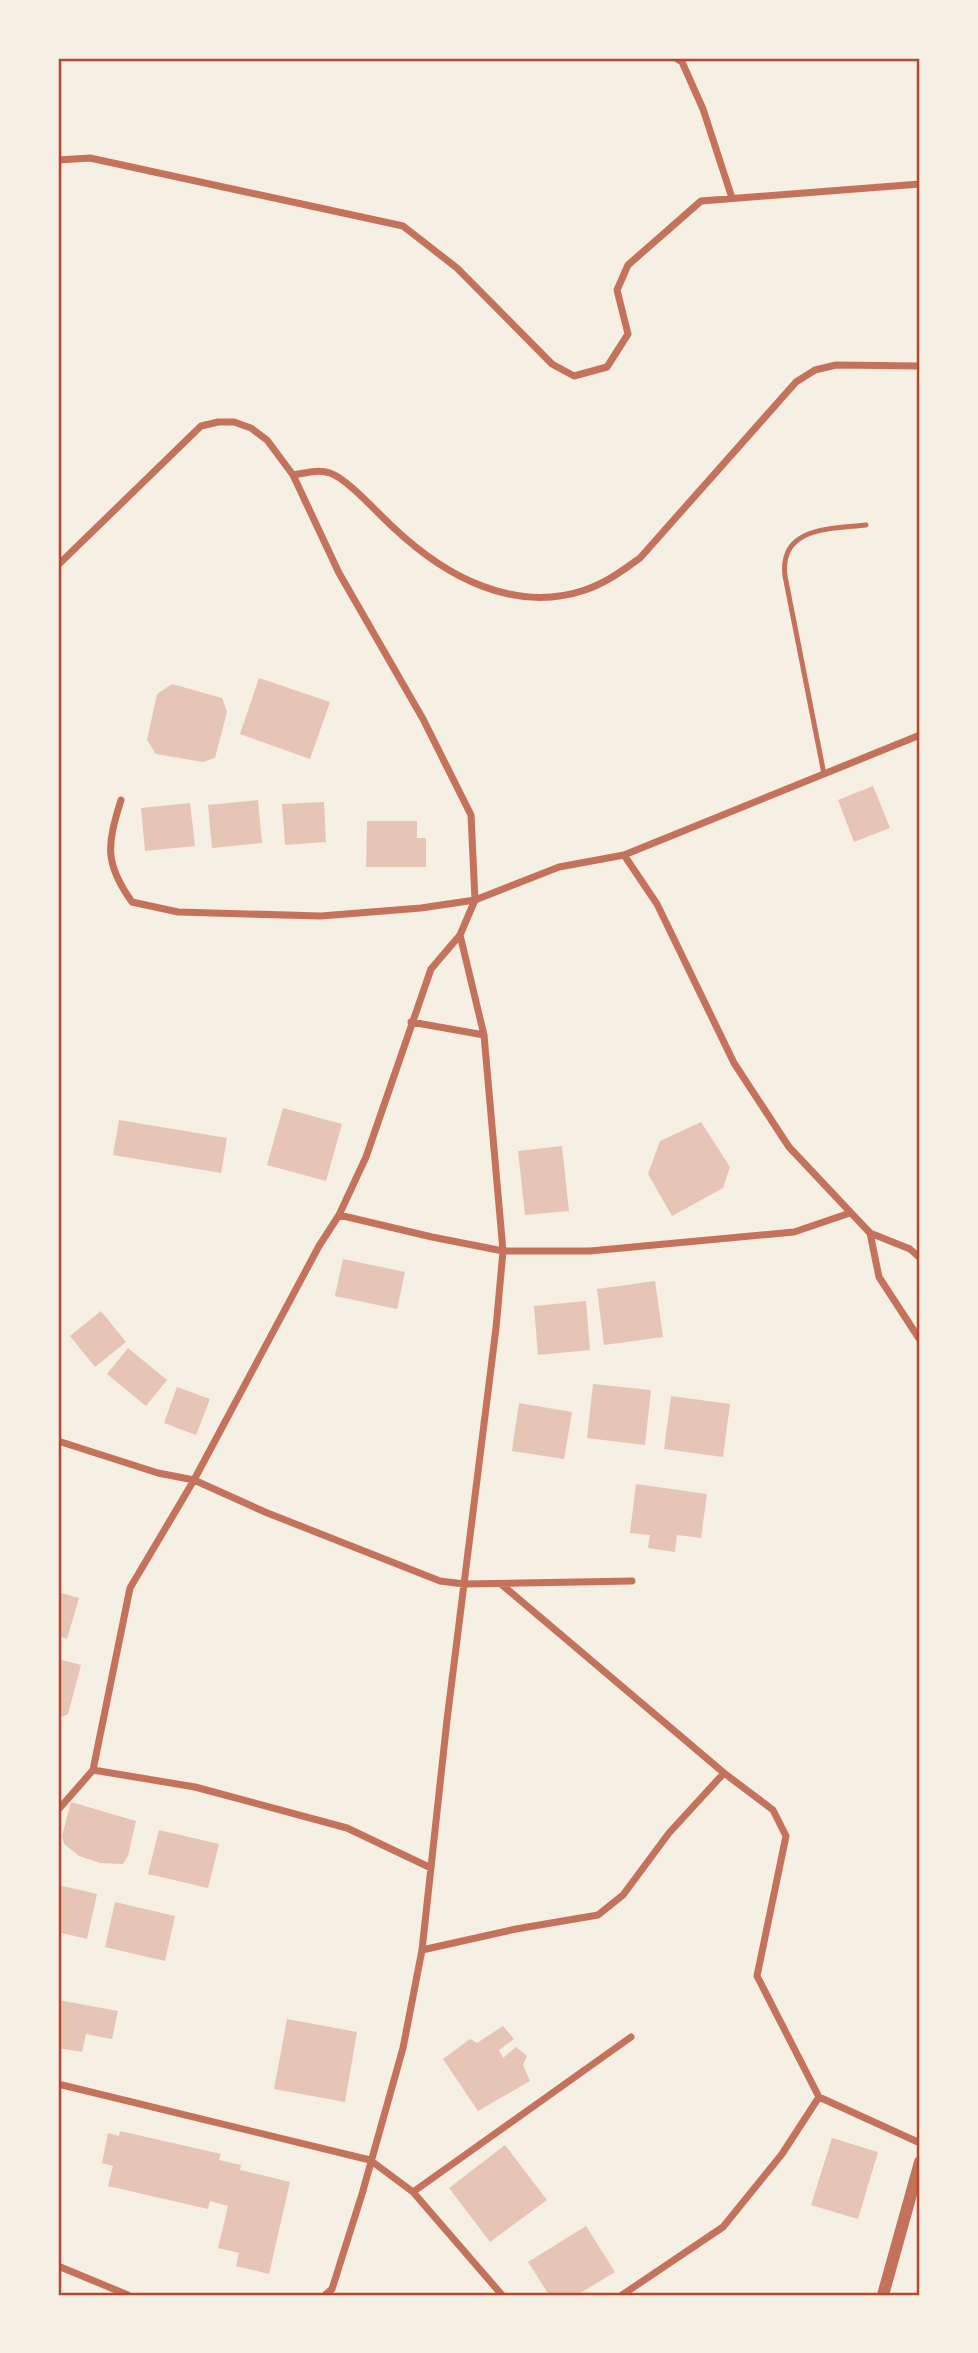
<svg xmlns="http://www.w3.org/2000/svg" width="978" height="2353" viewBox="0 0 978 2353" font-family="'Noto Sans',sans-serif">
  <style>
    .building { fill: #e6c5b7 }
    .lines { fill: none; stroke-linecap: round; stroke-linejoin: round }
    .service { stroke: #c5725c; stroke-width: 5 }
    .minor { stroke: #c5725c; stroke-width: 7 }
    .tertiary { stroke: #c5725c; stroke-width: 12 }
    .neatline { fill: none; stroke: #b5482f; stroke-width: 2.5 }
  </style>
  <rect width="100%" height="100%" fill="#f6efe4"/>
  <path class="building" d="M259 678 330 702 310 759 240 734Z
    M172 684 222 698 227 712 215 758 203 762 156 754 147 740 157 694Z
    M873 786 890 828 854 842 838 800Z
    M258 800 262 843 212 848 208 805Z
    M324 802 326 842 285 845 282 804Z
    M190 803 195 846 145 851 141 808Z
    M367 821H417V838H426V867H366Z
    M283 1108 342 1124 326 1181 267 1165Z
    M119 1120 227 1138 221 1173 113 1155Z
    M701 1122 730 1167 723 1188 672 1216 648 1174 660 1141Z
    M562 1146 569 1211 525 1215 518 1151Z
    M343 1259 405 1272 397 1309 335 1296Z
    M655 1281 663 1337 604 1345 597 1289Z
    M586 1301 590 1350 538 1355 534 1306Z
    M101 1311 126 1342 95 1367 70 1336Z
    M128 1348 167 1380 146 1406 107 1374Z
    M593 1384 651 1390 645 1445 587 1438Z
    M177 1387 210 1399 196 1435 164 1423Z
    M671 1396 730 1404 723 1457 664 1449Z
    M519 1403 572 1412 564 1459 512 1451Z
    M636 1484 707 1494 701 1538 677 1535 675 1552 648 1548 650 1535 630 1533Z
    M58 1592 79 1598 67 1639 58 1636Z
    M58 1659 81 1665 68 1714 62 1717 58 1716Z
    M71 1802 136 1821 128 1856 123 1864 100 1863 79 1856 64 1844 62 1836Z
    M159 1830 219 1844 208 1888 148 1874Z
    M58 1885 97 1894 87 1939 58 1932Z
    M115 1902 175 1916 165 1961 105 1947Z
    M58 2000 118 2011 112 2039 86 2034 82 2052 58 2048Z
    M287 2019 357 2032 345 2102 274 2089Z
    M503 2026 514 2039 499 2050 503 2058 516 2047 527 2056 523 2065 530 2081 478 2111 443 2059 470 2039 477 2043Z
    M120 2131 221 2154 219 2160 241 2165 240 2170 290 2182 269 2274 236 2266 239 2253 218 2248 228 2206 210 2201 208 2209 108 2186 113 2166 102 2163 108 2133 119 2136Z
    M832 2138 878 2152 858 2219 811 2205Z
    M505 2145 547 2200 490 2242 449 2188Z
    M586 2226 615 2272 577 2295H549L528 2262Z"/>
  <g class="lines">
    <path class="service" d="M824 774 785 576C779 526 832 529 866 525"/>
    <path class="minor" d="M676 58 682 62 703 109 732 198
      M58 160 90 158 403 226 457 268 552 364 574 376 607 367 628 334 617 290 628 265 701 201 920 184
      M293 475C305 473 318 469 330 473 348 479 379 515 395 529 445 576 514 614 585 590 606 583 622 571 640 558L796 382 815 370 836 365 920 366
      M58 565 201 426 218 422H234L251 428 267 440 293 475 339 573 423 719 471 815 475 900 460 935 431 969 366 1157 339 1215 319 1246 194 1480 130 1588 93 1770 58 1810
      M121 800C107 845 104 863 132 902L178 912 321 916 421 908 475 900 559 867 624 855 920 735
      M624 855 657 904 734 1063 789 1147 870 1233 910 1249 920 1258
      M411 1022 484 1035
      M339 1215 432 1237 503 1251H590L794 1232 850 1213
      M870 1233 879 1277 920 1340
      M58 1441 158 1473 194 1480 265 1512 440 1581 464 1584 632 1581
      M501 1584 724 1773 773 1810 786 1836 757 1976 819 2097 920 2143
      M93 1770 195 1787 347 1828 431 1868
      M422 1950 516 1929 598 1915 623 1895 669 1833 724 1773
      M58 2084 370 2160 413 2192 502 2295
      M413 2192 631 2037
      M58 2266 128 2295
      M325 2295 332 2289 362 2194 403 2048 422 1950 447 1720 496 1328 503 1251 484 1035 460 935
      M622 2295 723 2227 782 2154 819 2097"/>
    <path class="tertiary" d="M883 2295 920 2162"/>
  </g>
  <rect width="978" height="2353" fill="none" stroke="#f6efe4" stroke-width="119"/>
  <rect x="60" y="60" width="858" height="2234" class="neatline"/>
</svg>
